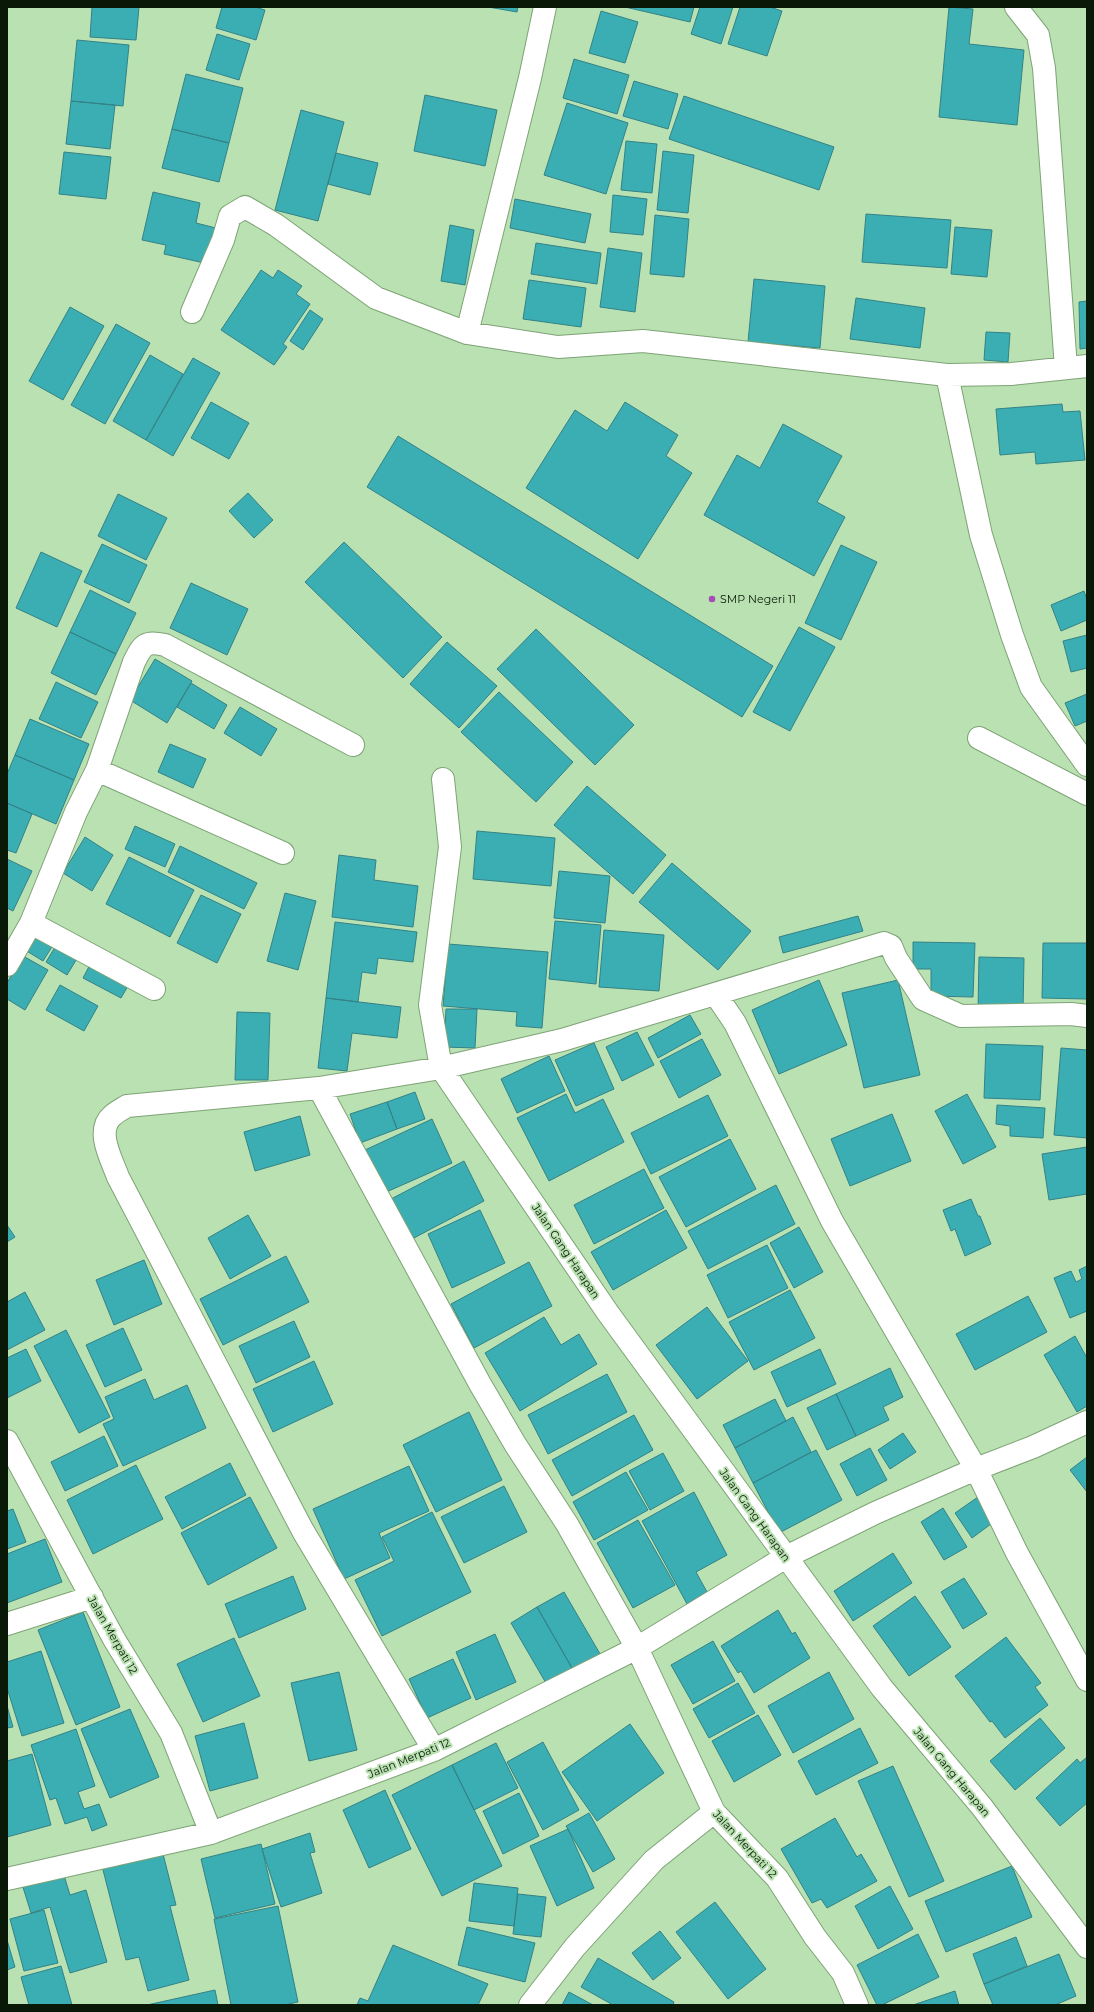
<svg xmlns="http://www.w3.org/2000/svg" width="1094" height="2012" viewBox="0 0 1094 2012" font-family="Montserrat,sans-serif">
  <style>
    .building { fill: #3baeb4; stroke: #338286 }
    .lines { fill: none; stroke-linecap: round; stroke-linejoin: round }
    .minor-casing { stroke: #7ea376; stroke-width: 24 }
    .minor { stroke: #fff; stroke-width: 22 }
    .poi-dot { fill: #a54cb9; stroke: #b9e1b1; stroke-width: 1.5 }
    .labels { text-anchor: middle; stroke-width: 4; stroke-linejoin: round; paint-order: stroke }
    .poi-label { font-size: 11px; fill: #0a1807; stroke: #b9e1b1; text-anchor: start }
    .street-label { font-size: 11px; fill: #0a1807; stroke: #b9e1b1 }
  </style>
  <rect width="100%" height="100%" fill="#b9e1b1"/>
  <path class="building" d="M92 7H139L136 40 90 37Z
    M222 7H255L265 10 256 40 216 28Z
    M488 7H518L517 12Z
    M625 7H694L690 22Z
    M700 7H733L721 44 691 34Z
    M740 7H770L782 11 767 56 728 44Z
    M949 7 973 9 969 44 1024 50 1017 125 939 117Z
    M601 11 638 22 625 63 589 53Z
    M217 34 250 44 239 80 206 70Z
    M77 40 129 45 123 106 71 101Z
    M574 59 629 75 617 114 563 98Z
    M186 74 243 88 229 143 172 129Z
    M634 81 678 94 668 129 623 116Z
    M425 95 497 110 485 166 414 151Z
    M684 96 834 147 819 190 669 139Z
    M71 101 115 105 110 149 66 144Z
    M567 103 628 123 606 194 544 175Z
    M301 110 344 122 318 221 275 210Z
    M172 129 229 143 219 182 162 168Z
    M626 141 657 144 652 193 621 190Z
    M663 151 694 155 688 213 657 210Z
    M64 152 111 157 106 199 59 194Z
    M336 153 378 163 370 195 328 184Z
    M153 192 200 203 196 223 216 228 209 264 164 254 166 245 142 240Z
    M613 195 647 199 643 235 610 232Z
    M515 199 591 214 585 243 510 228Z
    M866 214 951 220 947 268 862 262Z
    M655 215 689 219 684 277 650 274Z
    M450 225 474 230 465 285 441 281Z
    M955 227 992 230 987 277 951 274Z
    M536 243 601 253 597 284 531 274Z
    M608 248 642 253 635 312 600 307Z
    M261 270 273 278 278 270 302 286 296 294 310 304 283 344 287 347 274 365 221 330Z
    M754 279 825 286 820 348 748 342Z
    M529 280 586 288 581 327 523 319Z
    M856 298 925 308 920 348 850 339Z
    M1087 301V348L1080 349 1079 302Z
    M70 307 104 326 63 400 29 381Z
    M310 310 323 319 303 350 290 341Z
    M116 324 150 343 105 424 71 405Z
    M986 332 1010 333 1008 362 984 360Z
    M150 355 183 374 146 440 113 421Z
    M193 358 220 373 173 456 146 440Z
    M211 402 249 423 229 459 191 438Z
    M625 402 678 435 666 456 692 473 638 559 526 488 575 410 607 431Z
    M1062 404 1063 412 1080 411 1085 460 1036 464 1035 452 1000 455 996 409Z
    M783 424 842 456 817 502 845 517 814 576 704 515 737 455 760 468Z
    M398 436 773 666 742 717 367 487Z
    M248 493 273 520 254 538 229 511Z
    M118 494 167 518 146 560 98 536Z
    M344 542 442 637 403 678 305 582Z
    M102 544 147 565 129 603 84 582Z
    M841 545 877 562 841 640 805 623Z
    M41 552 82 571 57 627 16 608Z
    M191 583 248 609 227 655 170 628Z
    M90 590 136 613 116 654 70 632Z
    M1084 591 1087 600V620L1061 631 1051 605Z
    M799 627 835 647 790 731 753 712Z
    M536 629 634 725 595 765 497 669Z
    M70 632 116 654 96 695 51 673Z
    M1087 635V668L1071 672 1063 641Z
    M447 642 497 686 459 728 410 684Z
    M155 659 192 681 167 723 130 700Z
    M56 682 98 702 81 738 39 719Z
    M191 683 227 705 214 729 177 707Z
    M499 692 573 762 536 802 461 732Z
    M1087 694V721L1075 726 1065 703Z
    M240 707 277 729 261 756 224 733Z
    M30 719 89 744 74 780 15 755Z
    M170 744 206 759 193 788 158 772Z
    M15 755 74 780 56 824 7 803V774Z
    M587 786 666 855 633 894 554 825Z
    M7 803 32 814 16 853 7 850Z
    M135 826 175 844 165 867 125 849Z
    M477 831 555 838 551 886 473 879Z
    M85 837 113 855 92 891 63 873Z
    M180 846 257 883 244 909 168 872Z
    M339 855 376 860 374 880 418 886 413 927 332 917Z
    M129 857 194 890 170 937 106 904Z
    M7 859 32 871 13 911 7 908Z
    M672 863 751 931 718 970 639 902Z
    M559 871 610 876 605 923 554 918Z
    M285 893 316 901 298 970 267 961Z
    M201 895 241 914 217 963 177 943Z
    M858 916 863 931 783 953 779 937Z
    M555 921 601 925 596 984 549 979Z
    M335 922 417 932 413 962 378 958 376 974 362 972 358 1002 326 998Z
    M40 928 57 939 43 961 25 950Z
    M604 930 664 935 659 991 599 987Z
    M60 939 81 952 67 975 46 962Z
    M913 942 975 943 973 997 931 996V969H913Z
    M1043 943H1087V999L1042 998Z
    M448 944 548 952 542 1028 516 1026 517 1012 443 1006Z
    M23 956 48 970 25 1010 7 999V983Z
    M979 957 1024 958 1023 1011 978 1010Z
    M93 959 132 979 121 998 83 978Z
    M819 980 847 1045 779 1074 752 1010Z
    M898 980 920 1075 864 1088 842 993Z
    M60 985 98 1006 84 1031 46 1010Z
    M326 998 401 1007 397 1038 352 1033 347 1071 318 1068Z
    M446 1009H477L475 1048 444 1047Z
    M237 1012 270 1013 268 1080H235Z
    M690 1015 701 1034 658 1058 648 1038Z
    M637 1032 654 1065 622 1081 606 1047Z
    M702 1039 721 1075 679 1098 660 1061Z
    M594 1043 614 1089 576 1106 555 1060Z
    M986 1044 1043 1046 1040 1100 984 1098Z
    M1061 1048 1087 1050V1138L1054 1135Z
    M549 1056 565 1091 517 1113 501 1079Z
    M415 1092 425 1119 397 1129 387 1102Z
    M566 1094 575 1113 603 1099 624 1142 549 1181 517 1118Z
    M967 1094 996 1147 963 1164 935 1111Z
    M708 1095 728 1136 651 1174 631 1133Z
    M387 1102 397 1129 360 1143 350 1114Z
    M997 1105 1045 1108 1043 1138 1010 1136V1126L996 1124Z
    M892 1114 911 1161 850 1186 831 1139Z
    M300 1116 310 1155 255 1171 244 1132Z
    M432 1119 452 1163 384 1193 365 1150Z
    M730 1139 756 1189 686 1227 659 1177Z
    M1087 1147V1194L1049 1200 1042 1154Z
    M464 1161 484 1201 412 1239 391 1199Z
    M644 1169 664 1208 594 1244 574 1205Z
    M776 1185 795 1224 708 1269 688 1231Z
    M971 1199 978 1216H980L991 1244 965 1256 955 1229 951 1231 943 1210Z
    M480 1210 505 1263 452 1288 428 1234Z
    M666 1210 687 1248 613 1290 591 1252Z
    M248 1215 271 1256 230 1279 208 1238Z
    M7 1225 15 1237 7 1242Z
    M799 1227 823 1272 794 1288 770 1243Z
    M767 1245 788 1288 728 1318 707 1275Z
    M286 1256 309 1302 223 1345 200 1299Z
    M144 1260 162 1304 114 1325 96 1280Z
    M529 1262 552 1306 474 1348 451 1304Z
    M1087 1266V1311L1070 1318 1054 1278 1071 1271 1076 1282 1082 1279 1079 1270Z
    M790 1290 815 1338 754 1370 729 1322Z
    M25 1292 45 1330 7 1350V1302Z
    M1028 1296 1047 1332 975 1370 956 1334Z
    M707 1307 748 1361 697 1399 656 1345Z
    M544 1317 561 1345 579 1334 597 1364 520 1411 485 1353Z
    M294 1321 310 1357 256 1383 239 1346Z
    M123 1328 142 1370 105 1387 86 1345Z
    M66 1330 110 1417 79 1433 34 1346Z
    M1075 1336 1087 1358V1406L1077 1412 1044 1355Z
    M26 1349 41 1381 7 1398V1358Z
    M820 1349 836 1384 787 1407 771 1372Z
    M314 1361 333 1404 273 1432 253 1389Z
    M890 1368 903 1397 883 1407 889 1420 856 1436 836 1394Z
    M607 1374 627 1412 548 1454 528 1415Z
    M145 1379 154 1400 187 1385 206 1428 123 1466 103 1424 114 1419 105 1397Z
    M836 1394 856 1436 827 1450 807 1408Z
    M775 1399 786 1421 735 1448 723 1425Z
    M469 1412 502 1480 436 1512 403 1445Z
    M634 1415 653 1450 572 1496 552 1460Z
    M793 1417 811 1452 753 1483 735 1448Z
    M903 1433 916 1452 890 1469 878 1450Z
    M104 1436 118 1466 65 1491 51 1462Z
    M870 1448 887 1480 857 1496 840 1464Z
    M816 1450 842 1500 779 1533 753 1483Z
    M663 1453 684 1491 650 1510 629 1471Z
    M1087 1457V1492L1070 1470Z
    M230 1463 246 1495 182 1529 165 1497Z
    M136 1465 163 1519 93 1554 67 1500Z
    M409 1466 429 1511 379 1533 390 1558 344 1579 313 1509Z
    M626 1472 648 1510 594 1540 573 1502Z
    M504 1486 527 1532 464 1563 441 1517Z
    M694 1492 727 1555 696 1572 707 1592 687 1604 642 1521Z
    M250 1497 277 1548 208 1585 181 1533Z
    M978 1497 995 1521 972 1538 955 1513Z
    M943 1508 967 1547 944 1560 921 1522Z
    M13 1509 26 1542 7 1549V1511Z
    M432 1512 471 1592 382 1636 355 1580 394 1561 382 1537Z
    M638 1520 675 1585 633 1608 597 1543Z
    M45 1539 62 1582 7 1603V1554Z
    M893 1553 912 1583 853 1621 834 1591Z
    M293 1576 306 1609 239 1638 225 1604Z
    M964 1578 987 1614 963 1629 941 1592Z
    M564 1592 603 1659 576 1675 537 1607Z
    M915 1596 951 1647 909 1676 873 1626Z
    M537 1607 576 1675 550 1690 511 1623Z
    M778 1610 792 1634 795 1632 810 1658 754 1693 741 1671 738 1673 721 1646Z
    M83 1612 120 1707 76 1725 38 1630Z
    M495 1634 516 1682 476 1700 456 1652Z
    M1006 1637 1041 1683 1035 1687 1048 1705 1005 1738 992 1721 990 1722 955 1676Z
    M234 1638 260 1696 203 1722 177 1664Z
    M713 1641 735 1681 693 1704 671 1665Z
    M41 1651 64 1723 22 1736 7 1688V1662Z
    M453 1659 471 1698 427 1718 409 1679Z
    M339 1672 357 1750 309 1761 291 1683Z
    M829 1672 854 1719 793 1753 768 1706Z
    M738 1683 755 1713 709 1738 693 1709Z
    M7 1706 13 1727 7 1728Z
    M130 1709 159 1777 110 1798 81 1729Z
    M758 1715 781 1755 734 1782 712 1741Z
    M1040 1718 1065 1748 1015 1790 990 1761Z
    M244 1723 258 1778 210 1791 195 1736Z
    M630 1724 664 1773 597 1821 562 1772Z
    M860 1728 878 1763 816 1795 798 1761Z
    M76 1729 95 1786 78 1792 84 1809 99 1804 107 1825 92 1831 87 1817 65 1824 56 1798 50 1800 31 1745Z
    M543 1742 579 1810 543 1830 507 1762Z
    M496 1743 518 1788 474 1810 452 1765Z
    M32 1754 51 1825 7 1837V1761Z
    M1087 1757V1803L1060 1826 1036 1798 1077 1759 1080 1763Z
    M452 1765 502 1866 442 1896 392 1795Z
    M893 1766 944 1881 909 1897 858 1781Z
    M385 1790 411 1849 369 1868 343 1810Z
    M519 1793 539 1836 503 1854 483 1811Z
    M589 1813 615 1859 593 1872 566 1826Z
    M835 1818 857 1857 861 1854 877 1881 827 1908 821 1899 812 1903 781 1849Z
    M568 1829 594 1888 557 1906 530 1846Z
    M310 1833 315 1852 310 1853 322 1893 281 1907 262 1849Z
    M261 1844 275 1904 215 1918 201 1859Z
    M161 1846 176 1905 170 1906 189 1980 148 1991 139 1957 126 1960 101 1862Z
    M1012 1866 1032 1917 946 1952 925 1901Z
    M63 1872 70 1895 86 1890 107 1962 70 1973 50 1907 31 1913 22 1884Z
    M474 1883 518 1888 514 1926 469 1921Z
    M890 1886 913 1929 878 1949 855 1906Z
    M518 1894 546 1897 541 1937 513 1934Z
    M715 1902 766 1969 728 1999 676 1932Z
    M278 1906 298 2002 284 2005H231L214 1919Z
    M44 1910 58 1963 24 1971 10 1919Z
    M467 1927 535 1943 525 1982 458 1965Z
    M660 1931 681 1958 653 1980 632 1953Z
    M918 1934 939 1977 882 2005H877L857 1965Z
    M1016 1937 1027 1966 984 1984 973 1954Z
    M7 1940 15 1967 7 1970Z
    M393 1945 488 1984 478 2005H357L360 1998 368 2001Z
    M1059 1954 1076 1996 1055 2005H993L984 1984Z
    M598 1958 674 2002 673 2005H613L581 1987Z
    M61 1966 72 2005H29L21 1977Z
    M215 1990 218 2005H147Z
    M955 1991 959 2005H913Z
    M569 1992 593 2005H562Z"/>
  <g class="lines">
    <g class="minor-casing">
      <path id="minor" d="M545 7 530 78 467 333 558 347 643 341 947 375 1011 374 1087 366
        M1016 7 1038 35 1044 68 1066 368
        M192 312 223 240 230 216 245 207 276 225 376 298 467 333
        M947 375 981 535 1012 635 1031 687 1087 765
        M979 738 1087 794
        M97 770 283 853
        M443 779 450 847 430 1005 441 1068 608 1313 882 1688 982 1807 1087 1947
        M31 923 154 989
        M7 965 31 923 76 812 97 770 134 662C143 644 145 641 165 645L353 745
        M716 995 735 1023 832 1221 976 1469 1017 1553 1087 1680
        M319 1088 480 1384 515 1444 567 1524 637 1648 786 1557 875 1513 976 1469 1033 1447 1087 1422
        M7 1441 114 1639 171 1733 211 1833 434 1750 637 1648 714 1812 777 1878 815 1937 843 1973 857 2005
        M7 1624 92 1597
        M434 1750 303 1531 118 1177C112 1160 95 1131 112 1116 116 1112 122 1109 127 1106L319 1088 441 1068 562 1040 884 943 891 946 896 958 923 999 961 1016 1071 1014 1087 1016
        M7 1879 211 1833
        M530 2005 575 1947 654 1860 714 1812"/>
    </g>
    <use href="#minor" class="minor"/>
  </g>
  <circle class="poi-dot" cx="712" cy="599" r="4"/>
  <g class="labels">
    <g class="poi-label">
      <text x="720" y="603">SMP Negeri 11</text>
    </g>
    <g class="street-label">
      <text transform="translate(566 1251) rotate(56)" y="4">Jalan Gang Harapan</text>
      <text transform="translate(755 1515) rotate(54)" y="4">Jalan Gang Harapan</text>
      <text transform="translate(113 1635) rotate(60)" y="4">Jalan Merpati 12</text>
      <text transform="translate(409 1758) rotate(-22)" y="4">Jalan Merpati 12</text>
      <text transform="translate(952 1772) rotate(50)" y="4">Jalan Gang Harapan</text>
      <text transform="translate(745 1844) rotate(47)" y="4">Jalan Merpati 12</text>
    </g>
  </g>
  <rect width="1094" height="2012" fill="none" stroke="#0a1807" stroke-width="16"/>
</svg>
